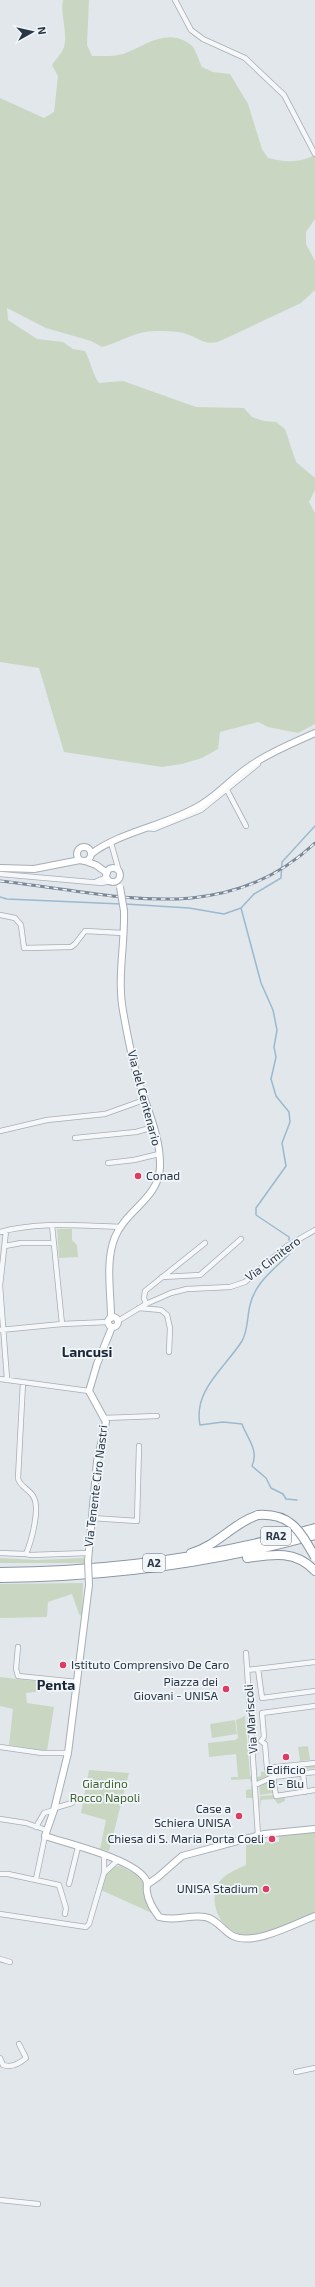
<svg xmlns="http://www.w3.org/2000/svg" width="315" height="2287" viewBox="0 0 315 2287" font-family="'Exo 2',sans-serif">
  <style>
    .green { fill: #c9d7c2 }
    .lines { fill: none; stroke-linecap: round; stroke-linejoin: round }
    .stream { stroke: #9ab9cf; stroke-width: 1.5 }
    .street-casing { stroke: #a6aeb7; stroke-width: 6 }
    .secondary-casing { stroke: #a6aeb7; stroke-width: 8 }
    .highway-casing { stroke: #8896a4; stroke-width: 10 }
    .street { stroke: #f5f7f9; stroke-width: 4.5 }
    .secondary { stroke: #fff; stroke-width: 6 }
    .highway { stroke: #fff; stroke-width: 8 }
    .rail-casing { stroke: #7a8897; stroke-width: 3 }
    .rail { stroke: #f2f6f9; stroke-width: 1.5; stroke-dasharray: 4.5; stroke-linecap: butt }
    .secondary-bridge-casing { stroke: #a6aeb7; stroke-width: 8; stroke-linecap: butt }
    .highway-bridge-casing { stroke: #8896a4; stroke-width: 10; stroke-linecap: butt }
    .secondary-bridge { stroke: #fff; stroke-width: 6 }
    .highway-bridge { stroke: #fff; stroke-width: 8 }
    .poi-dot { fill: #dc3c63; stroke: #f2f6f9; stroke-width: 1.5 }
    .labels { text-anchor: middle; stroke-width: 3.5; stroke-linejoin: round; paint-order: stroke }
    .shield { fill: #f2f6f9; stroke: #65707c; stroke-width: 1 }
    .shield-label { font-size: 11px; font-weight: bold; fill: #283646 }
    .street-label { font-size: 12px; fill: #283646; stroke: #f2f6f9 }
    .poi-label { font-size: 12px; fill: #283646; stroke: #f2f6f9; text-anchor: end }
    .park-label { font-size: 12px; fill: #416334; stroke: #f2f6f9 }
    .quarter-label { font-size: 14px; font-weight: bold; fill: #1a2737; stroke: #f2f6f9 }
  </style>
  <rect width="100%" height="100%" fill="#e2e7ec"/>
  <path class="green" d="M63 0H89L87 45 92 56C103 56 118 57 128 52 149 43 169 28 191 45 196 49 199 61 202 67L213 72 230 74 248 104 262 149 268 158C284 162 299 163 313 156L315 158V219L306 232V244L315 261V290L301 303 218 342C202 345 200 338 186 334 178 331 166 331 158 331 137 330 121 342 102 347L91 341 46 328 7 308 8 320 37 339 63 342 73 349 85 351C91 362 92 373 99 383L123 381 196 407 244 408 252 417 264 421 276 422 285 429 296 462 315 478V490L309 502 315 513V724L298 733 268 727 258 722 220 732 218 749 202 758 182 764 162 767 64 752 39 668 0 662V98L44 118 54 112 58 76 52 65C55 60 62 53 64 47 68 32 60 15 63 0Z
    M57 1229H72V1240L77 1245 78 1257 59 1258Z
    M0 1558 36 1560 85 1558V1563H0Z
    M83 1583 82 1617 79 1614 72 1594 48 1602 47 1617 0 1618V1584Z
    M0 1677 43 1682 42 1691 26 1693 27 1703 54 1707 47 1751 9 1745 13 1709 0 1706Z
    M245 1716 250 1776 253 1777 254 1782H251L250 1779 231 1780V1777H238L236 1754 209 1757 208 1743 235 1740 238 1738 236 1720Z
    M235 1720 237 1734 212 1738 210 1724Z
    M308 1746 310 1760 300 1761 298 1747Z
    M315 1765V1768L270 1774V1777L257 1782V1777L261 1776V1772Z
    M89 1770 129 1773 109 1851 100 1849 106 1820 81 1813Z
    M272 1781 273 1793 260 1795 259 1785Z
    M251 1786H254V1798H246V1790L251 1789Z
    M273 1795 274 1799 285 1798V1801L278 1804 274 1799 261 1800 259 1814 260 1796Z
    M315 1832V1913C297 1920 267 1936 248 1936 223 1935 205 1903 220 1881 226 1873 238 1869 246 1865V1842H279V1836Z
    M120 1866 145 1879 154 1914 101 1890C104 1879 106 1867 120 1866Z"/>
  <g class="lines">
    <path class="stream" d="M0 897 7 899 121 904
      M125 904 189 908 224 914 241 908 254 894 281 878 282 862 315 826
      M241 908 261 983 273 1010 277 1030 274 1047 276 1057 271 1079 276 1096 289 1112 290 1122 282 1143 286 1166 256 1208V1215L289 1237V1240
      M290 1249V1253C275 1269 255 1282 250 1305 247 1317 248 1331 242 1341 225 1368 193 1390 200 1425L223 1422 242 1424C248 1440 259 1450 252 1466L266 1478 271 1488 283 1494 286 1499 297 1500"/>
    <g class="street-casing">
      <path id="street" d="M175 0 191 30 203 39 245 58 284 95 315 154
        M227 790 246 826
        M148 828 154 829 201 810 258 764
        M111 843 119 871
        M0 874 102 883 110 881
        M97 881 107 877
        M0 915 15 918 21 925 24 948 71 947 75 944 85 931 123 933
        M0 1131 47 1120 105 1114 144 1100
        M75 1138 136 1132 154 1127
        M108 1163 134 1160 159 1154
        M52 1225 62 1324
        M6 1231 0 1286 7 1379
        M0 1232C39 1221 81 1226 121 1227
        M5 1246 21 1243H54
        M162 1277 200 1275 241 1239
        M146 1304 144 1298 145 1291 205 1243
        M139 1308 161 1310 167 1315 170 1328 169 1352
        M118 1321 146 1304 171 1293 187 1289 230 1287 245 1282 287 1246 315 1230
        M0 1330 62 1324 108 1322
        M0 1379 89 1391
        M23 1382 18 1478C19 1486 29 1489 33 1496 41 1508 31 1542 26 1554L31 1555 88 1553
        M104 1418 157 1416
        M92 1518 137 1521 139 1446
        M0 1553 26 1554
        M18 1647 16 1669 18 1676 77 1682
        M246 1653 258 1835
        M258 1669 262 1698 315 1691
        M247 1670 315 1662
        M261 1741 264 1737 262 1713 315 1706
        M261 1741 265 1744 267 1768 315 1763
        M0 1747 42 1753H68
        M303 1773 305 1792
        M273 1777 276 1796 315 1790
        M255 1785 273 1777 315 1772
        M55 1808 72 1803
        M0 1819 26 1823 46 1830
        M36 1827 44 1813 54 1810
        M104 1873 118 1860
        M0 1874H8L59 1885 66 1908 65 1914
        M36 1879 45 1836
        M69 1884 78 1847
        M0 1914 86 1927 89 1924 104 1873V1854
        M0 1959 10 1962
        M0 2058 3 2065C12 2068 19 2064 26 2058L19 2044
        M296 2072 315 2068
        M0 2200 38 2204"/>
    </g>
    <g class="secondary-casing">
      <path id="secondary" d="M77 854a7 7 0 1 1 14 0a7 7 0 1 1-14 0Z
        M91 854C121 831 169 825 202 804 220 793 233 777 250 766 270 752 293 743 315 733
        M85 861 96 865 107 873
        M0 868 34 869 80 860
        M106 875a7 7 0 1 1 14 0a7 7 0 1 1-14 0Z
        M108 1322a5 5 0 1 1 10 0a5 5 0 1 1-10 0Z
        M111 1318C111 1292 105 1261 115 1237 126 1210 159 1198 160 1167 161 1136 146 1107 138 1079 131 1056 127 1033 123 1011 117 977 125 944 124 911
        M88 1561 97 1461 106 1422 89 1391 97 1364 112 1327
        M89 1585 68 1753 54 1810 45 1836C68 1844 135 1859 146 1880 148 1884 146 1888 147 1892 148 1902 154 1910 159 1917 175 1922 190 1914 205 1917 217 1919 223 1931 233 1936 254 1946 294 1924 315 1916
        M148 1884 158 1877 182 1856 264 1834 315 1829"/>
    </g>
    <g class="highway-casing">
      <path id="highway" d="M191 1553C217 1546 233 1523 258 1515
        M247 1558C273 1554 296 1550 315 1571
        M0 1572C108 1571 212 1558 315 1528
        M0 1578C109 1577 210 1564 315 1535"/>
    </g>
    <use href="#street" class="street"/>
    <use href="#secondary" class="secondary"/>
    <use href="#highway" class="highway"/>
    <g class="rail-casing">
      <path id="rail" d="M0 881C111 893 223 930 315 843"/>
    </g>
    <use href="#rail" class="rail"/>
    <g class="secondary-bridge-casing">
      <path id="secondary-bridge" d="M120 887 124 911
        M88 1561 89 1585"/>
    </g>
    <g class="highway-bridge-casing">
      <path id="highway-bridge" d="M258 1515C291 1513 300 1531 315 1557"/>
    </g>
    <use href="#secondary-bridge" class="secondary-bridge"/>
    <use href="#highway-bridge" class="highway-bridge"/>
  </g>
  <g class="poi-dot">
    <circle cx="138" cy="1176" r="4"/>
    <circle cx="63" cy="1665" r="4"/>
    <circle cx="226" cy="1689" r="4"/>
    <circle cx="286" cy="1757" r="4"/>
    <circle cx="239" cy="1816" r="4"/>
    <circle cx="272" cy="1839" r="4"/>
    <circle cx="266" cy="1889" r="4"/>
  </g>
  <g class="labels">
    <g class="shield">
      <rect x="261" y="1527" width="30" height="18" rx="3"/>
      <rect x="143" y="1554" width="22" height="18" rx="3"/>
    </g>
    <g class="shield-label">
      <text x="276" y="1540">RA2</text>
      <text x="154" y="1567">A2</text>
    </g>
    <g class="street-label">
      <text transform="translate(144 1098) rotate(75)" y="4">Via del Centenario</text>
      <text transform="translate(273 1259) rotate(-37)" y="4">Via Cimitero</text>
      <text transform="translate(96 1486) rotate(-83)" y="4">Via Tenente Ciro Nastri</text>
      <text transform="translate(251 1719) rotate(-94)" y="4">Via Mariscoli</text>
    </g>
    <g class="poi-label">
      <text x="146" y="1180" text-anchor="start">Conad</text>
      <text x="71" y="1669" text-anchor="start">Istituto Comprensivo De Caro</text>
      <text x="218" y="1686">Piazza dei<tspan x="218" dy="14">Giovani - UNISA</tspan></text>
      <text x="286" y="1774" text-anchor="middle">Edificio<tspan x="286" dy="14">B - Blu</tspan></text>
      <text x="231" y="1813">Case a<tspan x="231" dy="14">Schiera UNISA</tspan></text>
      <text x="264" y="1843">Chiesa di S. Maria Porta Coeli</text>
      <text x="258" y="1893">UNISA Stadium</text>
    </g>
    <g class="park-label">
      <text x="105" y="1788">Giardino<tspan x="105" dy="14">Rocco Napoli</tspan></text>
    </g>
    <g class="quarter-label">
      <text x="87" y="1357">Lancusi</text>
      <text x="56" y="1690">Penta</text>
    </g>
  </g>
  <g transform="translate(32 32) rotate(82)" stroke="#f2f6f9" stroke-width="3" paint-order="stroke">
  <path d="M0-3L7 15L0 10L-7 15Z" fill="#283646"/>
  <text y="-6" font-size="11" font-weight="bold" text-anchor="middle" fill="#283646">N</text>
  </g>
</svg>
